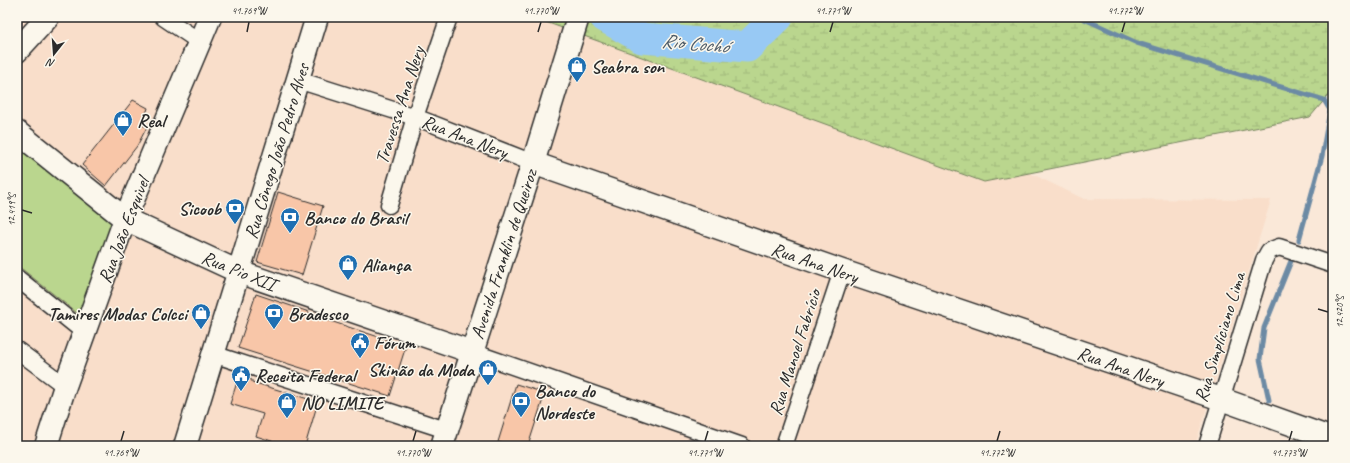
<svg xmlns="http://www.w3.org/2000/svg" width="1350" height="463" viewBox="0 0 1350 463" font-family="Caveat,sans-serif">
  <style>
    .built { fill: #f9deca }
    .wetland { fill: url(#wetland-marsh); stroke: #72805c }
    .green { fill: #bad68e; stroke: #72805c }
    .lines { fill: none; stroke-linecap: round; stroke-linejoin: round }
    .stream { stroke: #6c8aa4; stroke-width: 5 }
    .river { stroke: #98c9f4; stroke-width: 31 }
    .building { fill: #f8c6a8; stroke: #2b2b2b }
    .street-casing { stroke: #2b2b2b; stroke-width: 19 }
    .secondary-casing { stroke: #2b2b2b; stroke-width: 25 }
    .street { stroke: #fbf7ec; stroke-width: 16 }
    .secondary { stroke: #fbf7ec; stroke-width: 22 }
    .ticks { fill: none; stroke: #2b2b2b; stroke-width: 1.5 }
    .labels { text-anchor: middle; stroke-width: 3; stroke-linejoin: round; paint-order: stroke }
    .poi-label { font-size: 19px; font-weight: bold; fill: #2b2b2b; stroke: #fbf7ec; text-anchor: start }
    .street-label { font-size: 19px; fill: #2b2b2b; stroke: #fbf7ec }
    .water-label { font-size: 20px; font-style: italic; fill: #4c5a67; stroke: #fbf7ec }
    .neatline { fill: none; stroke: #2b2b2b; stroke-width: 1.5 }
    .ticks-label { font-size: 10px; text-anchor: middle; fill: #2b2b2b }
  </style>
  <defs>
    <pattern id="wetland-marsh" width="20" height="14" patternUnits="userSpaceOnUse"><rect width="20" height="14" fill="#bad68e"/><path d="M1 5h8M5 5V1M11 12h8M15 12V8" fill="none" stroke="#a0b87b"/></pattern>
  </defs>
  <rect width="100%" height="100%" fill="#fae8d8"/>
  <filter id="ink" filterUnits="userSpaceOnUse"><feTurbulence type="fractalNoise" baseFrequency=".025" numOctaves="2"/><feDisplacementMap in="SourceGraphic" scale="8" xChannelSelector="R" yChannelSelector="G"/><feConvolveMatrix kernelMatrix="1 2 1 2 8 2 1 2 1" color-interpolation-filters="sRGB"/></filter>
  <g filter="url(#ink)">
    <path class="built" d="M17 17H706L1084 199 1271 200 1195 446H17Z"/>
    <path class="wetland" d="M532 17H1333V90L1310 117 984 182Z"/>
    <path class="green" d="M21 146 114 221 82 317 17 265V151Z"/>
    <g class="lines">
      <path class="stream" d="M1080 17 1137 43 1324 100 1330 110 1322 156 1299 240
        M1269 400 1260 359 1264 328 1291 261"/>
      <path class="river" d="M605 17 642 38 747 47 778 17"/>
    </g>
    <path class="building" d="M133 100 148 108 142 125 147 127 137 146 106 186 82 165Z
      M278 192 323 206 302 275 257 262Z
      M256 294 309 312V314L406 346 390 396 238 348Z
      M239 376 252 380V382L318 402 305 446H287L256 436 263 414 230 404Z
      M516 384 545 393 528 446H510L498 442Z"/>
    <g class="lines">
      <g class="street-casing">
        <path id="street" d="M163 17 200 42
          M298 80 415 117 533 163
          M389 205 415 117 449 17
          M17 278 84 332
          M17 350 65 386
          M472 352 742 446
          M213 354 446 430
          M784 446 842 271
          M1207 446 1264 260 1269 251 1279 247 1333 265"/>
      </g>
      <g class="secondary-casing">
        <path id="secondary" d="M17 51 48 17
          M17 132 125 219 239 272 472 352
          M533 163 842 271 1221 399 1333 439
          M46 446 65 386 125 219 210 17
          M185 446 317 17
          M442 446 533 163 578 17"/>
      </g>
      <use href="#street" class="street"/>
      <use href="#secondary" class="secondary"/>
    </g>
  </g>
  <path class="ticks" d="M247 32 249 22M538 32 541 22M830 32 833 22M1122 32 1125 22M22 210 32 213M1318 309 1328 312M121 441 124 431M413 441 416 431M705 441 708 431M997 441 1000 431M1289 441 1292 431"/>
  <defs>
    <g id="shop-pin" transform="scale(1)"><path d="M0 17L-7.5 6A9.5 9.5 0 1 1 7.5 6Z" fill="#1f6fb2" stroke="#fbf7ec"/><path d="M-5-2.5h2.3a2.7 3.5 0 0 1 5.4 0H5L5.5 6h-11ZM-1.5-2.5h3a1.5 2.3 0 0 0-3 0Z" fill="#fff"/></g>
    <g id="bank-pin" transform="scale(1)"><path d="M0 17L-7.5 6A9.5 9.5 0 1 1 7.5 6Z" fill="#1f6fb2" stroke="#fbf7ec"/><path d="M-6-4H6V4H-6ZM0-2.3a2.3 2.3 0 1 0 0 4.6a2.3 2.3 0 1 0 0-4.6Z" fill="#fff"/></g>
    <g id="civic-pin" transform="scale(1)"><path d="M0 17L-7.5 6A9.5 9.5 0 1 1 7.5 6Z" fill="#1f6fb2" stroke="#fbf7ec"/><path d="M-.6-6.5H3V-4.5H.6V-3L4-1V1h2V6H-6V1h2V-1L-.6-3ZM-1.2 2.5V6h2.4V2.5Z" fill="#fff"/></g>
  </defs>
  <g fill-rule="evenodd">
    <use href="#shop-pin" x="577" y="66"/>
    <use href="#shop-pin" x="123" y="120"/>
    <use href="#bank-pin" x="235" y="208"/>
    <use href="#bank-pin" x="290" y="217"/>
    <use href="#shop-pin" x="348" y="264"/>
    <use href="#shop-pin" x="201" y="313"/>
    <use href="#bank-pin" x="274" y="313"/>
    <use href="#civic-pin" x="360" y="342"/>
    <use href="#shop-pin" x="488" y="369"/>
    <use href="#civic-pin" x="241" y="375"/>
    <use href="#bank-pin" x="521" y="401"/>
    <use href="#shop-pin" x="287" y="402"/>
  </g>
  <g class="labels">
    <g class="poi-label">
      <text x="591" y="73">Seabra son</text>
      <text x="137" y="127">Real</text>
      <text x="221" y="215" text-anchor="end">Sicoob</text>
      <text x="304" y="224">Banco do Brasil</text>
      <text x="362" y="271">Aliança</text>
      <text x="187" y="320" text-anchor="end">Tamires Modas Colcci</text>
      <text x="288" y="320">Bradesco</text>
      <text x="374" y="349">Fórum</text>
      <text x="474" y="376" text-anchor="end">Skinão da Moda</text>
      <text x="255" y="382">Receita Federal</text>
      <text x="535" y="397">Banco do<tspan x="535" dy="22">Nordeste</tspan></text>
      <text x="301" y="409">NO LIMITE</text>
    </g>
    <g class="street-label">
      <text transform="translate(399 105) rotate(-72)" y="7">Travessa Ana Nery</text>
      <text transform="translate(465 136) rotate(21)" y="7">Rua Ana Nery</text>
      <text transform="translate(276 151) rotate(-73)" y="7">Rua Cônego João Pedro Alves</text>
      <text transform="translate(123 230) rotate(-69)" y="7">Rua João Esquivel</text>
      <text transform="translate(503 254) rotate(-72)" y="7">Avenida Franklin de Queiroz</text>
      <text transform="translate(815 262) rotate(19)" y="7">Rua Ana Nery</text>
      <text transform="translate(239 270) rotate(22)" y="7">Rua Pio XII</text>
      <text transform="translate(1219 337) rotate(-73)" y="7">Rua Simpliciano Lima</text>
      <text transform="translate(794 352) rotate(-72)" y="7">Rua Manoel Fabrício</text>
      <text transform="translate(1121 366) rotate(19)" y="7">Rua Ana Nery</text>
    </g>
    <g class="water-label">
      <text transform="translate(695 43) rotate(5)" y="7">Rio Cochó</text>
    </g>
  </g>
  <rect width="1350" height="463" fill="none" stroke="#fbf7ec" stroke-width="44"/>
  <g transform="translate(54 54) rotate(197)" stroke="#fbf7ec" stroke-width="3" paint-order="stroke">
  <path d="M0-3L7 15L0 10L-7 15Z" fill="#2b2b2b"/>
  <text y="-6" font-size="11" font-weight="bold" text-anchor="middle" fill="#2b2b2b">N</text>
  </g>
  <rect x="22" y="22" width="1306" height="419" class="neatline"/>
  <g class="ticks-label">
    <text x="249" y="14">41.769°W</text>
    <text x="541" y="14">41.770°W</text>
    <text x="833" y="14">41.771°W</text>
    <text x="1125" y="14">41.772°W</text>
    <text transform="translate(11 210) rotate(-90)" y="4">12.419°S</text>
    <text transform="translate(1339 312) rotate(-90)" y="4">12.420°S</text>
    <text x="121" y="456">41.769°W</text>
    <text x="413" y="456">41.770°W</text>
    <text x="705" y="456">41.771°W</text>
    <text x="997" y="456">41.772°W</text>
    <text x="1289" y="456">41.773°W</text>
  </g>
</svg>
